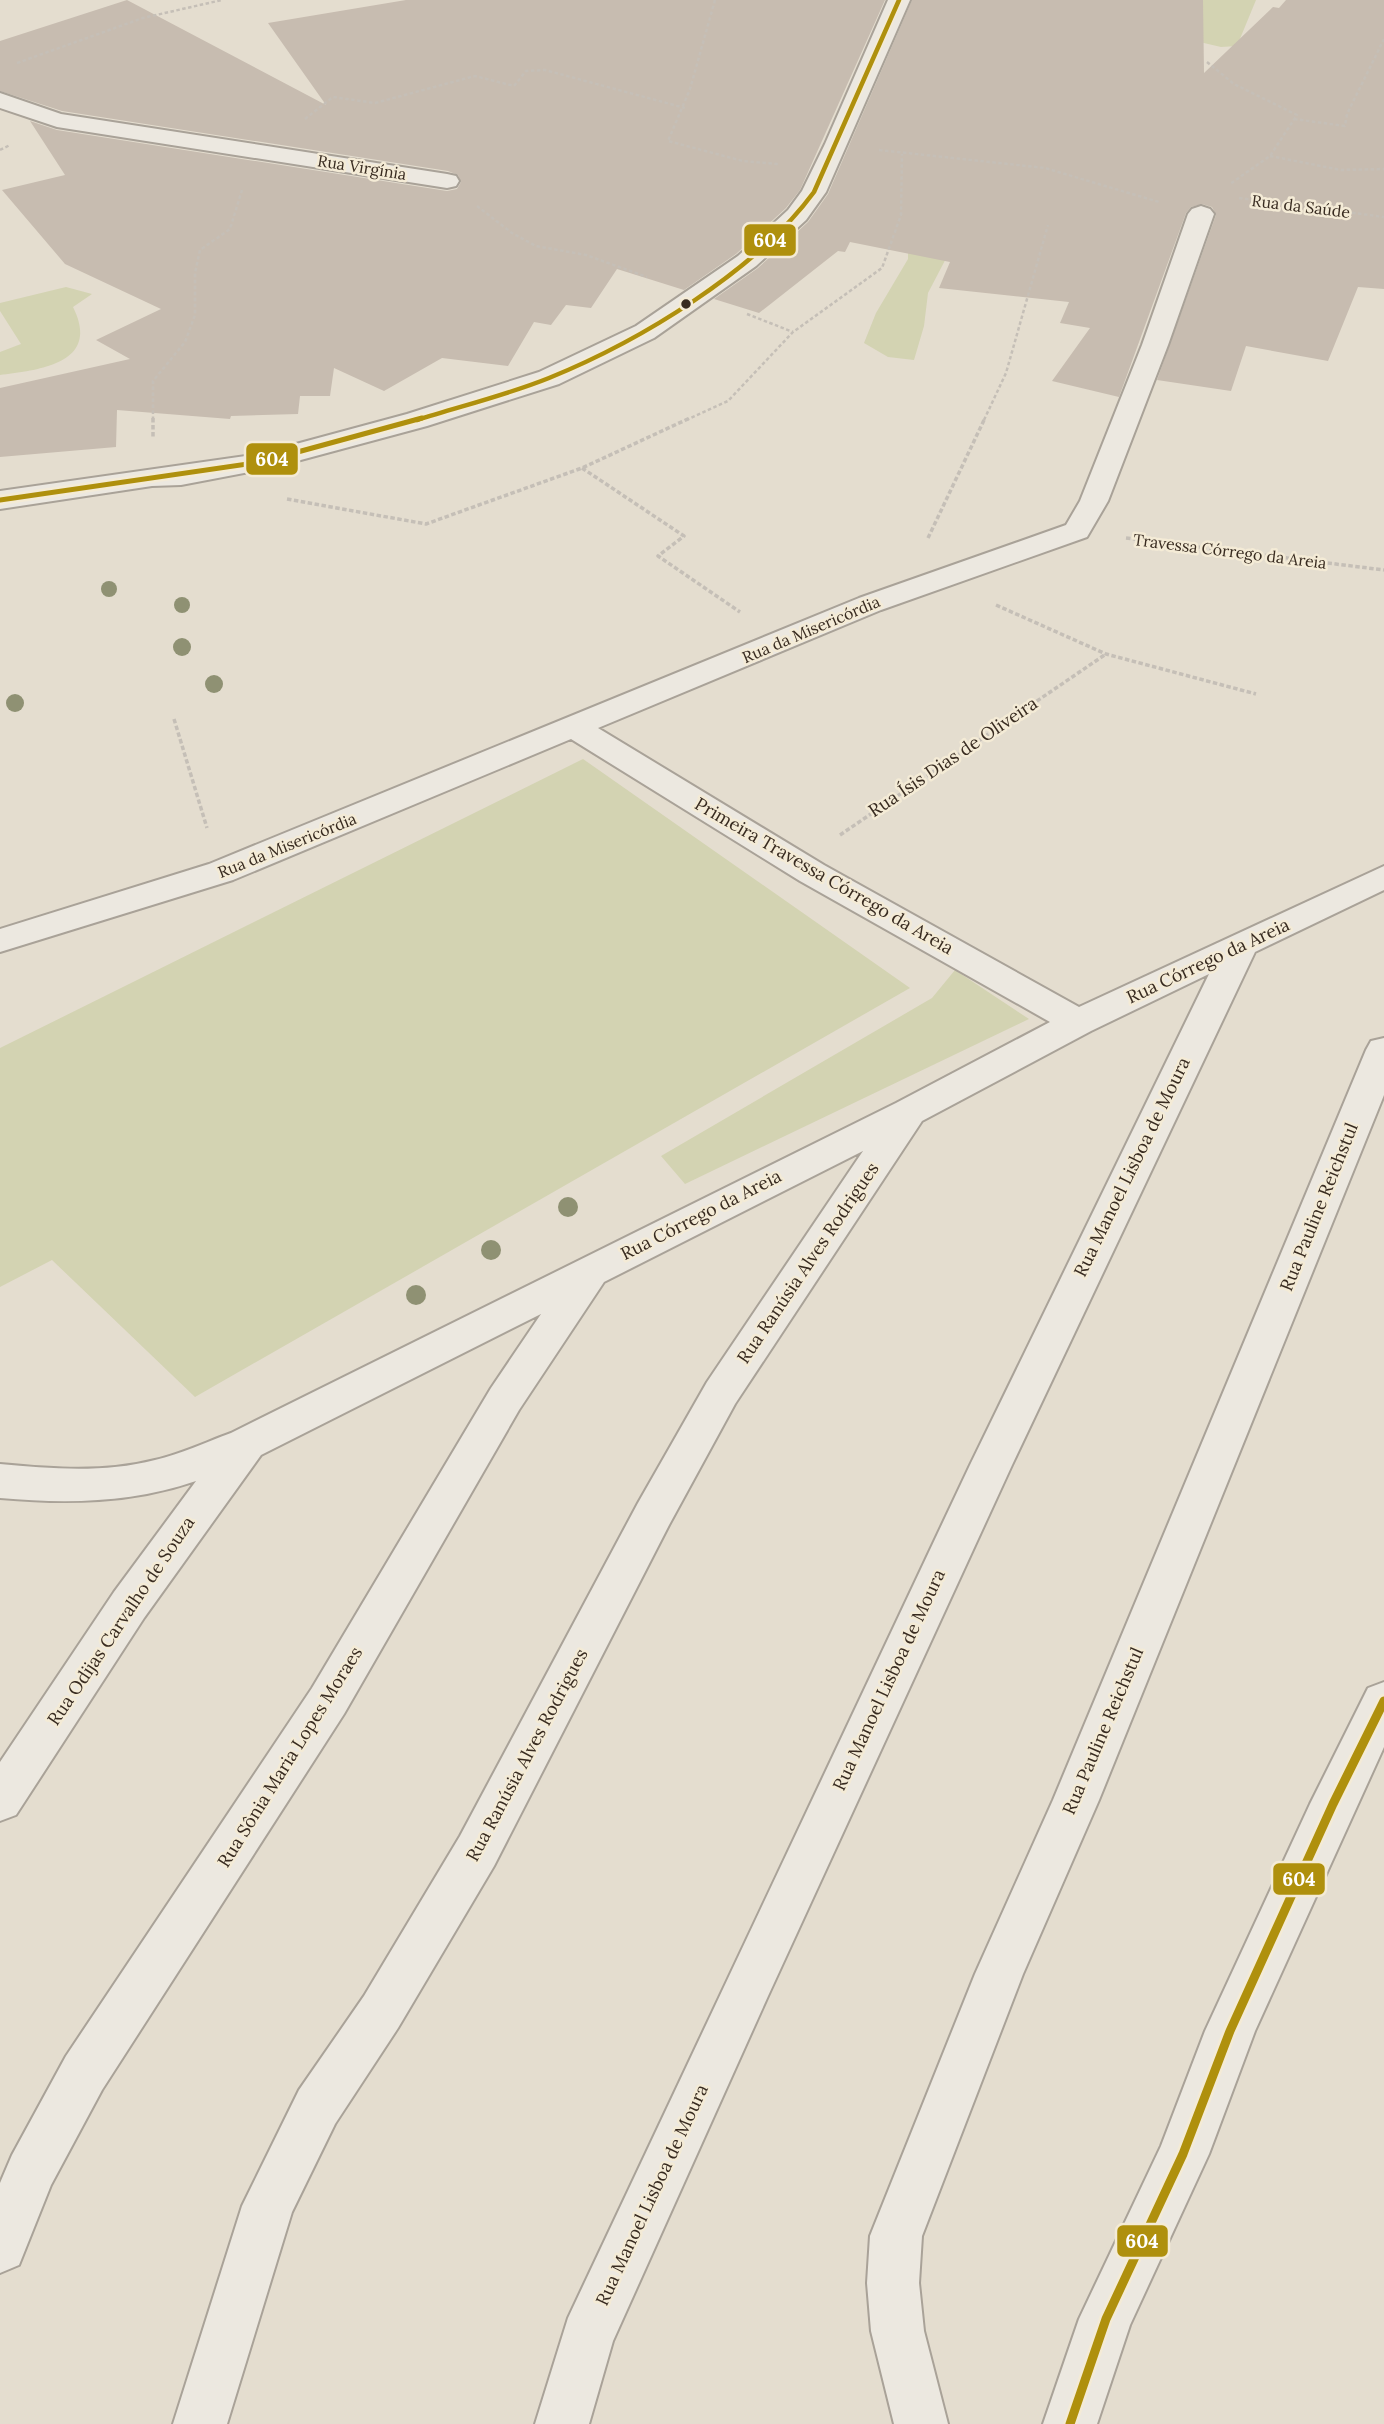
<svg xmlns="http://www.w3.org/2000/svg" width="1384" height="2424" viewBox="0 0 1384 2424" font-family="Lora,serif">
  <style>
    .green { fill: #d3d3b2 }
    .building { fill: #c7bcb0 }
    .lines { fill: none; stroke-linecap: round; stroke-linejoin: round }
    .minor-casing { stroke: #a9a298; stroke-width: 4 }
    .path-far1 { stroke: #c5bfb7; stroke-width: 2.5; stroke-dasharray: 3.5 2.5; stroke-linecap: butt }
    .path { stroke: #c5bfb7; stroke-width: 3.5; stroke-dasharray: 4.5 2.5; stroke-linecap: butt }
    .minor { fill: #ece8e0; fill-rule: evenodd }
    .bus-1-far2-casing { stroke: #f4ebd6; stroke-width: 8 }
    .bus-1-far1-casing { stroke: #f4ebd6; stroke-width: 10 }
    .bus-1-casing { stroke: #f4ebd6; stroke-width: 14 }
    .bus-1-far2 { stroke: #af900d; stroke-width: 4.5 }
    .bus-1-far1 { stroke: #af900d; stroke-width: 5 }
    .bus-1 { stroke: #af900d; stroke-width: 9 }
    .tree { fill: #8f9173 }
    .bus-dot { fill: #382b20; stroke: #f4ebd6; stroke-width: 2.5 }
    .labels { text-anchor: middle; stroke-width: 5; stroke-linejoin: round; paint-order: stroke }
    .far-street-label { font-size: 16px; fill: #382b20; stroke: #f4ebd6 }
    .street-label { font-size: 18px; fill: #382b20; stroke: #f4ebd6 }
    .line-badge { stroke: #f4ebd6; stroke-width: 2.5 }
    .badge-label { font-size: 19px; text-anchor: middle; font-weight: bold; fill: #fff }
  </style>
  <rect width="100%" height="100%" fill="#e4ddcf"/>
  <path class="green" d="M1124 0H1256L1237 46 1221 47 1161 33Z
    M908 210 952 247 928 293 924 326 914 360 888 357 864 343 876 313 908 259Z
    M66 287 92 294 73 307C101 363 41 370 0 375V352L21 344 0 311V303Z
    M583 759 910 988 195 1397 52 1260 0 1287V1048Z
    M955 970 1029 1019 685 1184 661 1156 932 998Z"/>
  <path class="building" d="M127 0 326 105 268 23 406 0H885L800 190 786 208 736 254 684 290 617 269 591 308 566 305 551 325 534 322 508 366 442 358 384 391 334 368 330 396H300L298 414 231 416 230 419 117 410 116 447 0 457V388L130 359 96 340 161 309 65 264 2 190 65 175 30 121 57 130 447 191 457 189 461 182 458 175 448 171 62 111 0 91V41Z
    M912 0H1203L1204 73 1273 7 1279 8 1286 0H1384V289L1358 287 1328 361 1246 346 1231 391 1157 380 1216 215 1212 207 1202 204 1191 207 1186 213 1119 397 1052 381 1090 328 1060 323 1069 302 939 288 950 262 850 242 845 252 838 251 759 313 714 299 758 268 808 222 828 194Z"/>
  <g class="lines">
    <g class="minor-casing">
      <path id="minor" d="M888 0H910L826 192 806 220 756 266 654 338 559 384 427 426 271 468 181 485 152 486 0 509V491L259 454 407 414 539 372 636 326 738 256 788 210 802 191 825 144Z
        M0 93 61 114 447 174 456 176 459 181 456 186 447 188 57 127 0 108Z
        M1201 206 1210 209 1214 214 1168 345 1108 501 1087 537 881 610 598 728 824 865 1079 1007 1384 866V890L1255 952 1012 1465 768 1996 613 2341 589 2424H535L568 2318 970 1465 1209 974 1091 1031 922 1121 735 1404 669 1525 494 1866 398 2028 335 2124 292 2212 227 2424H173L242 2206 299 2090 364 1996 460 1836 638 1503 707 1382 863 1151 604 1282 519 1410 344 1714 102 2090 51 2185 19 2265 0 2273V2183L12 2155 66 2056 312 1688 491 1388 541 1314 261 1455 144 1618 16 1815 0 1821V1762L114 1592 196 1481C131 1503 68 1504 0 1498V1464C52 1469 105 1473 155 1460 181 1454 206 1442 231 1433L896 1103 1050 1022 800 881 571 739 233 880 0 952V929L209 864 859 598 1066 525 1080 501 1142 345 1188 214 1192 209Z
        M1384 1038V1095L1099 1800 1023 1974 922 2236 919 2283 924 2331 948 2424H894L871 2331 867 2283 870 2236 975 1974 1053 1800 1366 1050 1371 1041Z
        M1384 1682V1747L1255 2031 1209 2154 1130 2325 1097 2424H1043L1079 2319 1161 2146 1205 2031 1310 1804 1368 1688Z"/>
    </g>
    <path class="path-far1" d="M715 0 690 89 668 141 743 161 778 164
      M1207 62 1234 84 1297 115 1270 156 1230 184
      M17 63 143 18 222 0
      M305 119 333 97 375 103 475 76 514 86 526 71 545 70 685 108
      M1294 119 1345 126 1347 114 1384 39
      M0 150 10 145
      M879 150 1045 168 1159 202
      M1270 156 1341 170 1384 169
      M1239 198 1384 217
      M477 206 512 233 536 246 586 255 647 277
      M747 314 793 332
      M153 420V381L185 342 195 315V273L200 250 230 229 242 190
      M686 420 728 401 793 332 882 268 901 215 902 154
      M984 420 1006 373 1048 225"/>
    <path class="path" d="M153 418V437
      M582 468 684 536 658 556 740 612
      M287 499 426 524 582 468 690 418
      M928 538 985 418
      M1126 538 1384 570
      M996 605 1106 654 1256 694
      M174 719 207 828
      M840 835 1106 654"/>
    <use href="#minor" class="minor"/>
    <g class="bus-1-far2-casing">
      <path id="bus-1-far2" d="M417 420C461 406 507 395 549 378 640 341 756 271 814 192L899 0"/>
    </g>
    <g class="bus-1-far1-casing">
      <path id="bus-1-far1" d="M0 500 261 462 422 418"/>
    </g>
    <g class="bus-1-casing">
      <path id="bus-1" d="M1070 2424 1106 2319 1183 2154 1230 2031 1333 1804 1384 1701"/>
    </g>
    <use href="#bus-1-far2" class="bus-1-far2"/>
    <use href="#bus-1-far1" class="bus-1-far1"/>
    <use href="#bus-1" class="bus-1"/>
  </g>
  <g class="tree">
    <circle cx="109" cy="589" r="8"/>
    <circle cx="182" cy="605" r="8"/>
    <circle cx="182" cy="647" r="9"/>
    <circle cx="214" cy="684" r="9"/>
    <circle cx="15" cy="703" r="9"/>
    <circle cx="568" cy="1207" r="10"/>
    <circle cx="491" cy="1250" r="10"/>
    <circle cx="416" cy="1295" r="10"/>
  </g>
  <circle class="bus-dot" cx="686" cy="304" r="6"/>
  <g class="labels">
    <g class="far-street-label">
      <text transform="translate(362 167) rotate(9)" y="6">Rua Virgínia</text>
      <text transform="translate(1301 206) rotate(7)" y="6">Rua da Saúde</text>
      <text transform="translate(1230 551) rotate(7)" y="6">Travessa Córrego da Areia</text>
      <text transform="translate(811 629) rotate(-23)" y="6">Rua da Misericórdia</text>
      <text transform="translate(287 845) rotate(-22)" y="6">Rua da Misericórdia</text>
    </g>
    <g class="street-label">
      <text transform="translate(953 757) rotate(-34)" y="6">Rua Ísis Dias de Oliveira</text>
      <text transform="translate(824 876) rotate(30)" y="6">Primeira Travessa Córrego da Areia</text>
      <text transform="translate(1208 961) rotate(-25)" y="6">Rua Córrego da Areia</text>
      <text transform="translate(1132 1167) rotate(-64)" y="6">Rua Manoel Lisboa de Moura</text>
      <text transform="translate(1319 1207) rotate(-68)" y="6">Rua Pauline Reichstul</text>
      <text transform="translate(701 1215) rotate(-27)" y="6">Rua Córrego da Areia</text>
      <text transform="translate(808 1263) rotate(-56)" y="6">Rua Ranúsia Alves Rodrigues</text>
      <text transform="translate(121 1621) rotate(-56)" y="6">Rua Odijas Carvalho de Souza</text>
      <text transform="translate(889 1680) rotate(-65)" y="6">Rua Manoel Lisboa de Moura</text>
      <text transform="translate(1103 1731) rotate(-67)" y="6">Rua Pauline Reichstul</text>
      <text transform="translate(527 1755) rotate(-62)" y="6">Rua Ranúsia Alves Rodrigues</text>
      <text transform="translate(290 1757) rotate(-58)" y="6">Rua Sônia Maria Lopes Moraes</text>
      <text transform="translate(652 2195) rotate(-65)" y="6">Rua Manoel Lisboa de Moura</text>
    </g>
  </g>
  <g class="line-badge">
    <rect x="743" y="223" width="54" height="34" rx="7" fill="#af900d"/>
    <rect x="245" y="442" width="54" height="34" rx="7" fill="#af900d"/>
    <rect x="1272" y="1862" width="54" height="34" rx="7" fill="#af900d"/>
    <rect x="1116" y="2224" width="53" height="34" rx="7" fill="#af900d"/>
  </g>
  <g class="badge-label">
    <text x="770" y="247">604</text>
    <text x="272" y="466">604</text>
    <text x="1299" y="1886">604</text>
    <text x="1142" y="2248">604</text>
  </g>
</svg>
